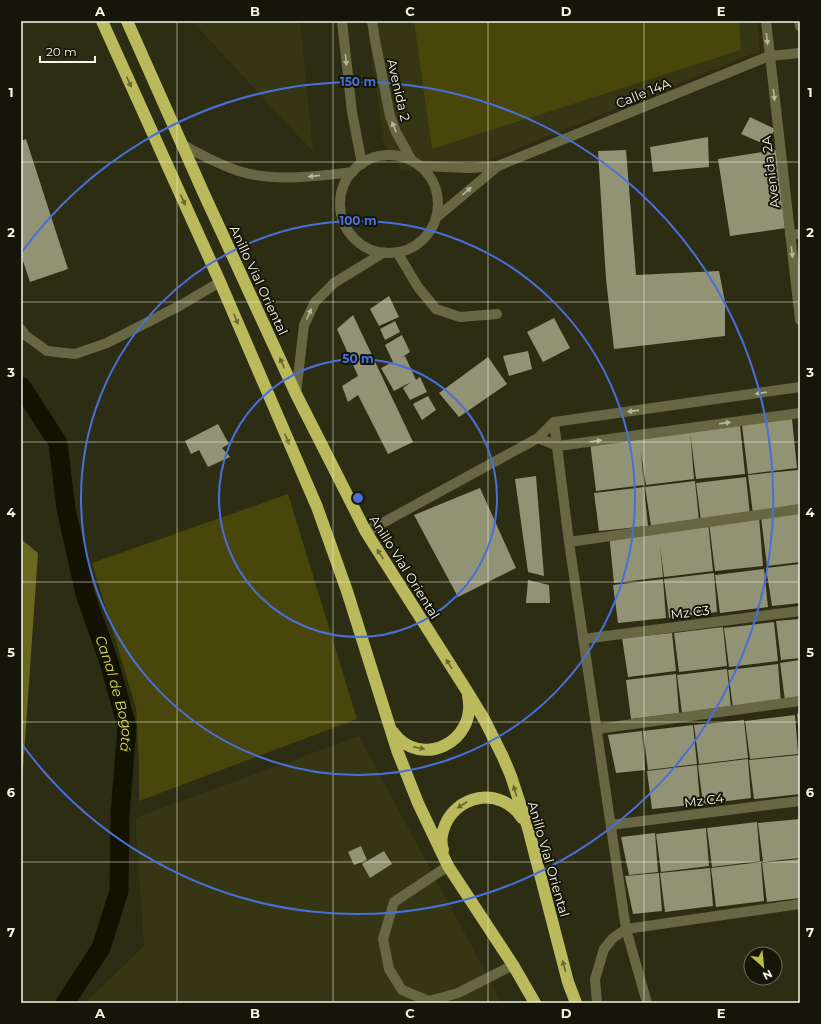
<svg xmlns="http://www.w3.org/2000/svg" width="821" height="1024" viewBox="0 0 821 1024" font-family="Montserrat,sans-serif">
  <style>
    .built { fill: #363514 }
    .green { fill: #48460a }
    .forest { fill: #6a6820 }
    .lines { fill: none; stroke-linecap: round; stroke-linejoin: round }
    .canal { stroke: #131200; stroke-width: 19 }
    .building { fill: #929275 }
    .minor { stroke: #676744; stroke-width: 10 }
    .highway { stroke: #bab95c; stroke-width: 12 }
    .oneway { fill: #b5b69d }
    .oneway2 { fill: #686733 }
    .grid { fill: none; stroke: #f5f6e6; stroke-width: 1; stroke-opacity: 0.55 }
    .ring { fill: none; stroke: #4870db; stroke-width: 2 }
    .labels { text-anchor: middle; stroke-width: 4; stroke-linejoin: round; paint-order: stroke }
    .street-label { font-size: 13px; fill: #f5f6e6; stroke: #15150a }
    .water-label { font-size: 14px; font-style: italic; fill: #dcda5d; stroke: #15150a }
    .centre { fill: #4870db; stroke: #15150a; stroke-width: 2 }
    .ring-label { font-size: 12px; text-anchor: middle; font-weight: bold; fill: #4870db; stroke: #15150a; stroke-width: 4; stroke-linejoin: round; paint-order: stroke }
    .neatline { fill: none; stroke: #f5f6e6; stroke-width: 1.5 }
    .grid-label { font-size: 13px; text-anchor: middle; font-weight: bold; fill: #f5f6e6 }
  </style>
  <rect width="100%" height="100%" fill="#2d2d14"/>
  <path class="built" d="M192 21H300L313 152Z
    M367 21H757L760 51 479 164 402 171 383 141Z
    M359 736 502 1003H85L144 946 135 818Z"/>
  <path class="green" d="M414 21H739L741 50 432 149Z
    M288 494 357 719 139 801V764L136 708 92 563Z"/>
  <path class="forest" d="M21 539 38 553 21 798Z"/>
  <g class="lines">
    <path class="canal" id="s1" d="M21 386 58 443 66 509 85 594 109 662 127 727 120 814 119 891 101 948 65 1003"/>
  </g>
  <path class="building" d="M750 117 775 129 766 145 741 134Z
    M708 137 709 167 653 172 650 147Z
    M26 139 68 269 30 282 21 255V141Z
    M626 150 636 275 719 271 725 302V336L614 349 606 279 598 151Z
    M776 150 786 228 730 236 718 159Z
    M389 296 399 317 379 326 370 309Z
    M353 315 413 442 388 454 358 395 348 402 342 386 358 376 337 329Z
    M554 318 570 348 543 362 527 332Z
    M395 321 400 332 385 340 380 329Z
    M402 335 410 352 401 358 405 356 416 380 420 377 427 392 410 400 403 388 411 382 394 391 381 368 393 362 385 345Z
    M528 351 532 369 509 376 503 356Z
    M488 357 507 384 459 417 439 393Z
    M428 396 436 410 422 420 413 404Z
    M792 419 797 468 748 474 742 425Z
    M218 424 229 444 222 448 230 457 208 467 199 450 191 454 185 441Z
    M740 425 745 474 696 479 690 431Z
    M690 430 694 479 646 485 641 453 644 485 596 491 590 442Z
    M798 470 800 509 753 514 748 475Z
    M536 476 544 576 528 572 515 479Z
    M746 477 750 515 701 521 696 483Z
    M695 481 699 520 651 526 645 487Z
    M644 487 648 526 599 531 594 493Z
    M480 488 516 568 458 597 414 515Z
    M800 512V562L767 566 761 517Z
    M759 517 763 566 715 571 709 523Z
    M708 522 713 571 664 577 660 545 663 577 614 583 609 534Z
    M800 564V603L772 606 766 568Z
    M764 569 768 607 720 613 715 575Z
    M714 573 717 612 669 618 664 579Z
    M663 579 666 618 618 623 613 585Z
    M528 580 549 585 550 603H526Z
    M800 619V658L781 660 776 621Z
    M774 622 778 661 729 667 724 628Z
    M723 627 727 666 679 672 674 633Z
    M672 633 676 671 628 677 622 638Z
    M800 660V699L785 701 780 663Z
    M778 664 781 702 733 708 728 670Z
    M727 669 731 707 682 713 677 675Z
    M676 674 679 713 631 719 626 680Z
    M800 713V732H799L797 714Z
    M795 715 798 754 750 759 745 721Z
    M744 720 748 758 699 764 694 725Z
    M693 725 697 764 648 770 643 731Z
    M642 731 645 770 616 773 608 735Z
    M799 755 800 794 754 799 749 760Z
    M748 759 751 798 703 804 698 765Z
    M697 765 700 804 652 809 647 771Z
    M800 819V858L763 862 758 823Z
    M757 822 760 861 712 867 707 828Z
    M706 828 709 866 661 872 656 834Z
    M655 833 658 872 629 875 621 837Z
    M361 846 367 860 354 865 348 852Z
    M384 851 392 864 370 878 362 864Z
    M800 859V898L767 902 762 863Z
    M761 862 764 901 716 907 711 868Z
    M710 868 713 906 665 912 660 873Z
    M659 873 662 911 633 914 625 876Z"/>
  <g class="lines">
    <path class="minor" d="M342 21 352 112 362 164
      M372 21 375 40 390 116 396 132 412 161
      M766 21 800 320
      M799 21 800 26
      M183 145C202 155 221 166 242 172 277 182 317 176 353 172
      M340 204a49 49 0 1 1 98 0a49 49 0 1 1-98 0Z
      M421 166 469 168 498 166
      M437 217 498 166 769 56 800 53
      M790 235 800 234
      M397 252 418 287 436 309 460 317 497 314
      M21 329 25 335 47 351 75 354 107 343 181 305 220 282
      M296 394 304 325 315 302 334 283 383 253
      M554 422 569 542 626 929 647 1003
      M538 438 558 446 800 413
      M366 532 538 438 554 422 800 387
      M569 542 800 509
      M583 639 800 611
      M597 729 800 701
      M611 825 800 801
      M448 866 394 902 383 939 389 969 402 990 429 1001 458 993 513 965
      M597 1003 595 979 604 949 613 938 626 929 800 904"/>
    <path class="highway" d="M102 21 220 282 317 507 347 591 397 750 418 803 448 866 513 965 535 1003
      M127 21 204 194 296 394 366 532 465 688 484 719 503 757 511 776 528 828 568 982 576 1003
      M393 732C420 770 478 742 468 696
      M443 850C441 844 441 837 443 831 453 794 501 785 522 818"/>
  </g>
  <defs><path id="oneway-solid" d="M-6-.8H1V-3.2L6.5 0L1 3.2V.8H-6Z"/></defs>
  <g class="oneway">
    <use href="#oneway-solid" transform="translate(767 39) rotate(84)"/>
    <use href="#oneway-solid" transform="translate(346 60) rotate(84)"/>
    <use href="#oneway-solid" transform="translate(774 95) rotate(83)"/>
    <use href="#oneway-solid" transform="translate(394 127) rotate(-113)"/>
    <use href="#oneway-solid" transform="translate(314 176) rotate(174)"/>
    <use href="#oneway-solid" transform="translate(467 191) rotate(-41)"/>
    <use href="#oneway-solid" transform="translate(792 252) rotate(83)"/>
    <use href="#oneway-solid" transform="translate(309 314) rotate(-66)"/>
    <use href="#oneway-solid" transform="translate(761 393) rotate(172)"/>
    <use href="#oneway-solid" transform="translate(633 411) rotate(172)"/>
    <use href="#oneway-solid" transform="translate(725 423) rotate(-8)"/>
    <use href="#oneway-solid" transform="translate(596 441) rotate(-8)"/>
  </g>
  <g class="oneway2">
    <use href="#oneway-solid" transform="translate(129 82) rotate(66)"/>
    <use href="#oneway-solid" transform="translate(183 200) rotate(66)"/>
    <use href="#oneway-solid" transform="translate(236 319) rotate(67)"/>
    <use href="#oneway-solid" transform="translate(282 363) rotate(-114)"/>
    <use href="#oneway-solid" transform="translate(287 439) rotate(67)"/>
    <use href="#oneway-solid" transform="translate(380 554) rotate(-122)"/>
    <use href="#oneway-solid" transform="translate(449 664) rotate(-122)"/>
    <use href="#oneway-solid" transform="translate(419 748) rotate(12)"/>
    <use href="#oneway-solid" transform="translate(515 791) rotate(-107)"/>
    <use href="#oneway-solid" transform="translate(462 805) rotate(147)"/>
    <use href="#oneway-solid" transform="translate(564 966) rotate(-105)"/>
  </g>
  <path class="grid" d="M177 21V1003M333 21V1003M488 21V1003M644 21V1003M21 162H800M21 302H800M21 442H800M21 582H800M21 722H800M21 862H800"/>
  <g class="ring">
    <circle cx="358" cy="498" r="139"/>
    <circle cx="358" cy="498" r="277"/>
    <path d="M21 253A416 416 0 1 1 21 743"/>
  </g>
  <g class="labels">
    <g class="street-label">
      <text transform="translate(399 90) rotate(77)" y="5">Avenida 2</text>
      <text transform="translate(643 93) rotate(-22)" y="5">Calle 14A</text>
      <text transform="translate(770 172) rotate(-97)" y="5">Avenida 2A</text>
      <text transform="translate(259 280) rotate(65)" y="5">Anillo Vial Oriental</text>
      <text transform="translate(405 567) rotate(58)" y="5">Anillo Vial Oriental</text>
      <text transform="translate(690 612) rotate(-7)" y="5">Mz C3</text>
      <text transform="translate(704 800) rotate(-7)" y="5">Mz C4</text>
      <text transform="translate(549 859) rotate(74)" y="5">Anillo Vial Oriental</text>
    </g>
    <g class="water-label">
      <text dy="5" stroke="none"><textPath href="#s1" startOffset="326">Canal de Bogotá</textPath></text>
    </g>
  </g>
  <circle cx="358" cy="498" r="6" class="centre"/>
  <g class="ring-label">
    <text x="358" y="86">150 m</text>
    <text x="358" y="225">100 m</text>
    <text x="358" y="363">50 m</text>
  </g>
  <rect width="821" height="1024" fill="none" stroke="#15150a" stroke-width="44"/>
  <g transform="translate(763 966) rotate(153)"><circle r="19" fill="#15150a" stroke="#6f6f62"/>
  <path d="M0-3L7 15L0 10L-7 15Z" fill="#c0be40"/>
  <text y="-6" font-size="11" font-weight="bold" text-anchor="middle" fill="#f5f6e6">N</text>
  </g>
  <path d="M40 56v6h55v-6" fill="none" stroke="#f5f6e6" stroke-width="2"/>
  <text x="46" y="56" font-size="12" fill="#f5f6e6" stroke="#15150a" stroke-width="3" paint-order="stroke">20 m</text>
  <rect x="22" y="22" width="777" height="980" class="neatline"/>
  <g class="grid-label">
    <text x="100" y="16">A</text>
    <text x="255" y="16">B</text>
    <text x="410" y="16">C</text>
    <text x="566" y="16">D</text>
    <text x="721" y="16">E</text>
    <text x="11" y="97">1</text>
    <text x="810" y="97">1</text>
    <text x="11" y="237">2</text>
    <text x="810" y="237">2</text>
    <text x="11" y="377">3</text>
    <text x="810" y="377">3</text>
    <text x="11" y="517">4</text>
    <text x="810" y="517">4</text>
    <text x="11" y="657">5</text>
    <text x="810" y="657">5</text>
    <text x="11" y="797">6</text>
    <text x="810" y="797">6</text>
    <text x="11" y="937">7</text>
    <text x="810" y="937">7</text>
    <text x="100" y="1018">A</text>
    <text x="255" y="1018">B</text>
    <text x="410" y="1018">C</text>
    <text x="566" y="1018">D</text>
    <text x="721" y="1018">E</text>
  </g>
</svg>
